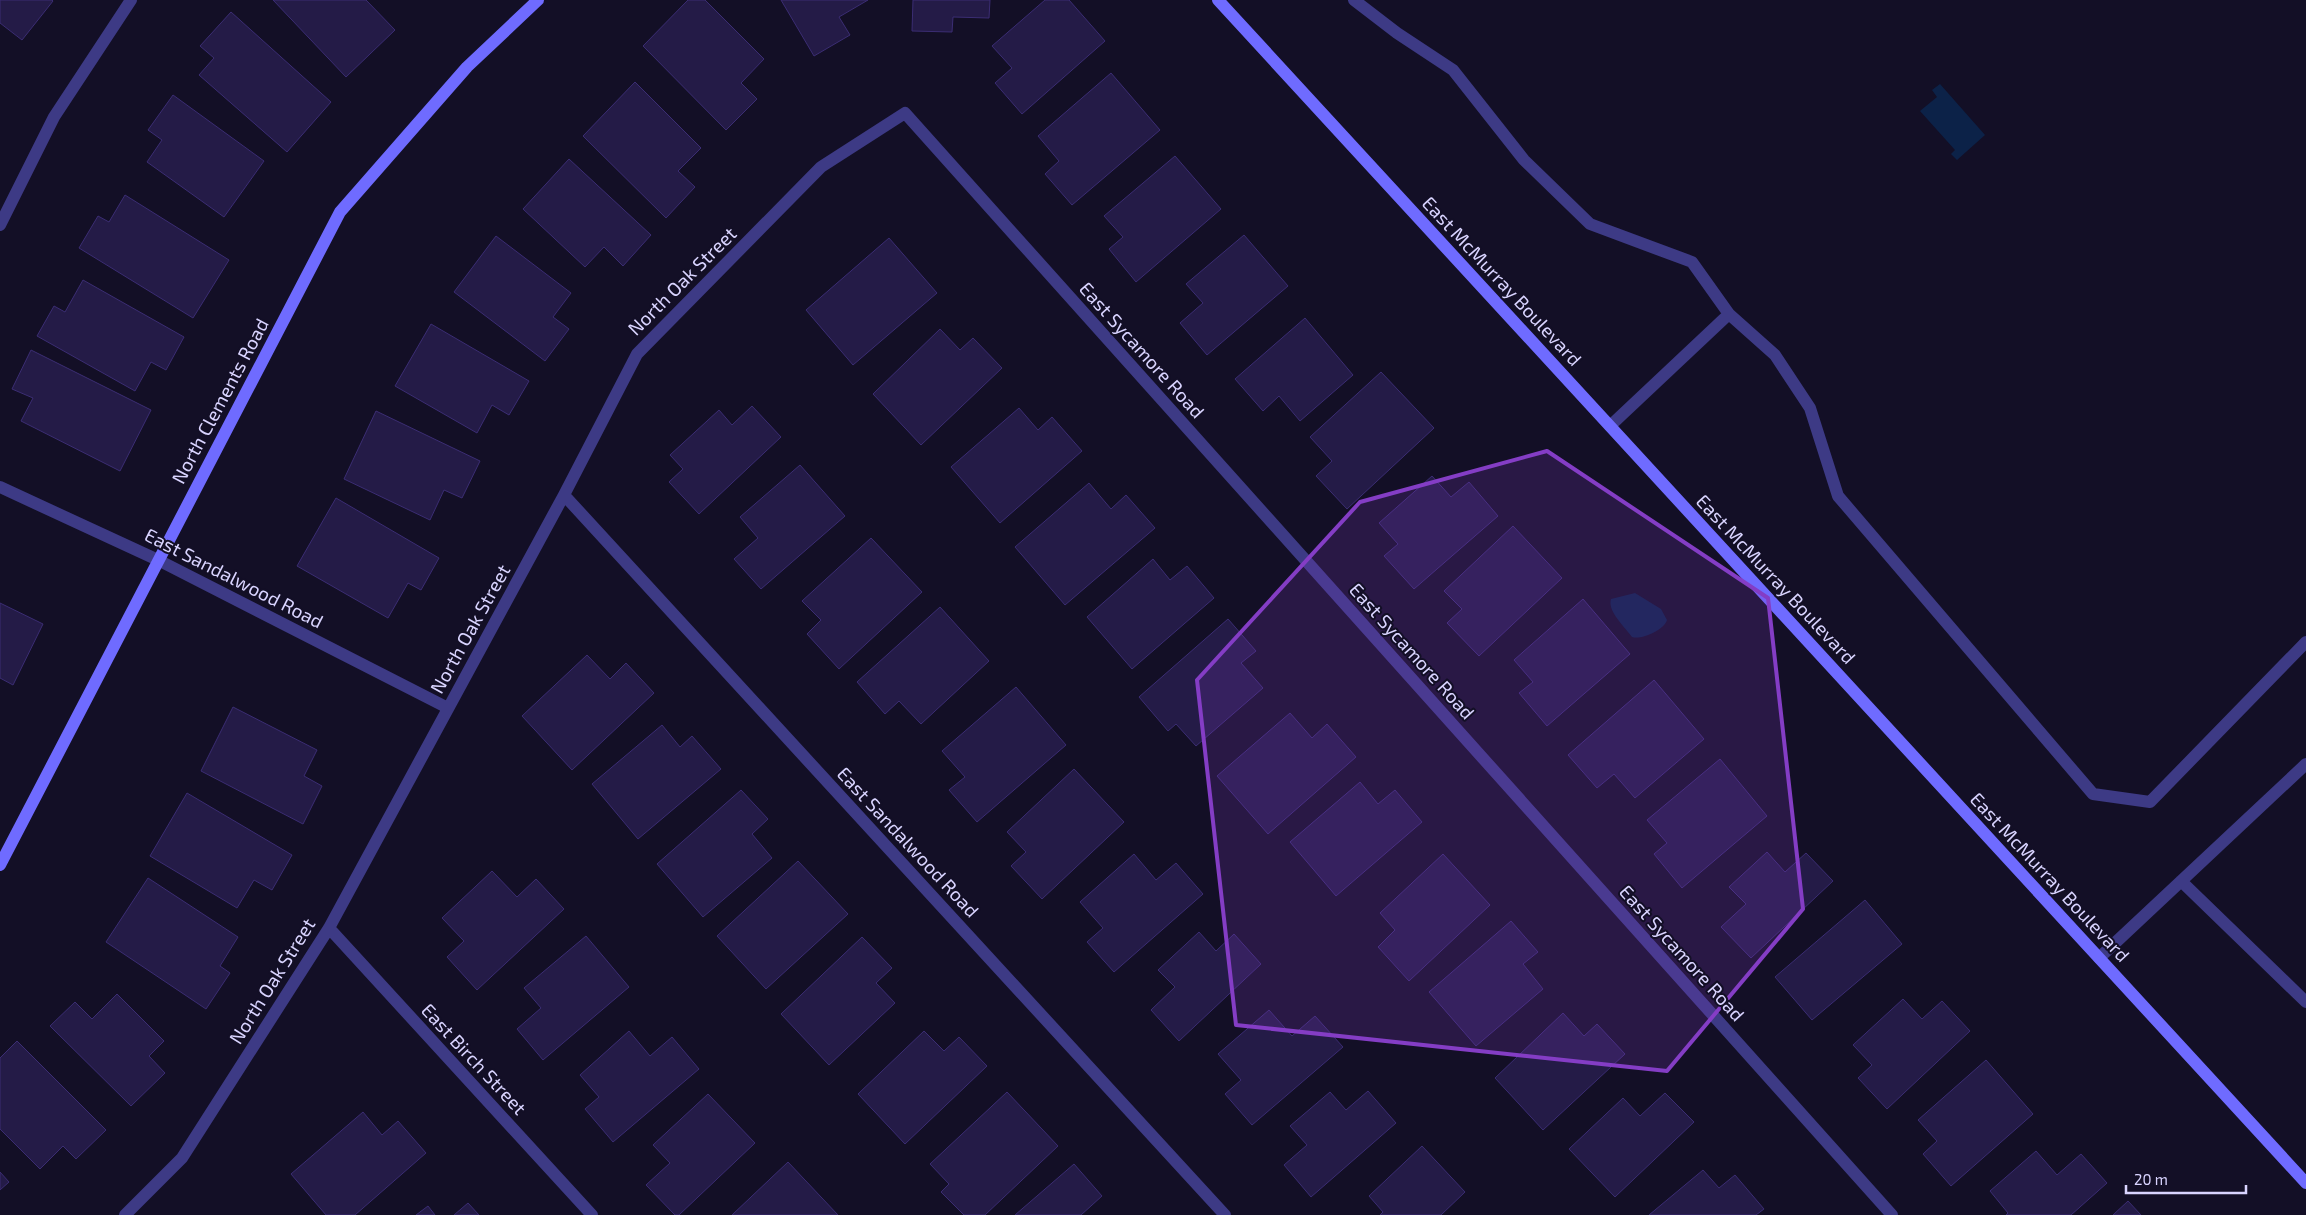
<svg xmlns="http://www.w3.org/2000/svg" width="2306" height="1215" viewBox="0 0 2306 1215" font-family="'Exo 2',sans-serif">
  <style>
    .water { fill: #0c2248 }
    .building { fill: #241b47; stroke: #3b2d73 }
    .lines { fill: none; stroke-linecap: round; stroke-linejoin: round }
    .lane { stroke: #3d3a85; stroke-width: 12 }
    .street { stroke: #3d3a85; stroke-width: 12 }
    .secondary { stroke: #6f6bff; stroke-width: 12 }
    .marked { fill: #843dc5; fill-opacity: 0.2; stroke: #843dc5; stroke-width: 4; stroke-linejoin: round }
    .labels { text-anchor: middle; stroke-width: 4; stroke-linejoin: round; paint-order: stroke }
    .street-label { font-size: 19px; fill: #d9d4ff; stroke: #130f26 }
  </style>
  <rect width="100%" height="100%" fill="#130f26"/>
  <path class="water" d="M1940 84 1985 135 1957 160 1951 154 1955 150 1920 111 1937 97 1932 90Z
    M1635 593 1661 609 1667 620C1664 630 1642 640 1632 637 1625 627 1607 611 1611 599Z"/>
  <path class="building" d="M0 0H52L53 1 22 40 0 23Z
    M273 0H366L395 30 346 77Z
    M688 0H705L764 59 741 83 757 99 726 130 643 46Z
    M781 0H868L839 17 850 35 814 56Z
    M913 0H990L989 18 953 17 952 32 912 31Z
    M1045 0H1069L1105 41 1022 114 995 83 1012 68 992 46Z
    M231 12 331 102 287 152 199 75 214 58 200 46Z
    M1111 73 1160 130 1072 205 1045 174 1059 161 1038 136Z
    M635 82 701 148 678 171 695 187 666 218 583 136Z
    M173 95 264 161 224 217 147 162 162 140 148 130Z
    M1175 156 1221 209 1136 282 1109 249 1123 237 1104 216Z
    M569 159 651 235 623 266 604 247 585 267 523 209Z
    M125 195 229 260 193 318 79 248 98 216 109 222Z
    M1244 235 1288 286 1207 355 1180 323 1203 303 1186 284Z
    M496 236 571 293 553 317 569 329 545 361 454 292Z
    M889 238 937 293 853 365 806 310Z
    M83 280 184 337 166 370 151 362 135 391 37 336 54 306 65 312Z
    M1305 318 1353 375 1300 421 1279 396 1263 411 1235 379Z
    M431 324 529 381 509 415 492 405 477 433 395 386Z
    M940 329 960 350 973 338 1002 368 921 445 873 394Z
    M31 350 151 410 120 471 21 421 33 398 12 389Z
    M1381 372 1434 428 1347 509 1316 476 1332 461 1310 437Z
    M752 406 781 437 699 514 669 482 683 469 670 455 719 410 732 425Z
    M1019 408 1038 430 1052 417 1082 451 1000 523 951 467Z
    M376 411 480 461 462 498 444 490 430 520 344 479Z
    M800 465 845 516 761 589 734 559 758 538 740 517Z
    M1432 476 1451 497 1469 482 1498 516 1414 589 1384 556 1398 544 1379 523Z
    M1089 483 1111 509 1126 495 1155 528 1065 605 1015 547Z
    M336 498 439 558 421 590 408 583 388 618 297 566Z
    M1513 526 1562 578 1479 656 1447 623 1462 609 1444 591Z
    M871 538 922 592 839 669 807 634 821 620 802 601Z
    M1153 559 1170 580 1187 566 1214 598 1132 669 1087 617Z
    M1583 599 1630 654 1547 726 1519 693 1533 682 1514 660Z
    M0 603 43 624 13 685 0 678Z
    M940 607 989 661 921 724 899 701 885 714 857 682Z
    M1228 619 1256 651 1241 663 1263 688 1196 746 1176 724 1168 731 1139 697Z
    M587 655 610 679 626 663 654 693 572 770 522 716Z
    M1654 680 1704 739 1635 798 1614 774 1597 788 1568 755Z
    M1016 687 1066 745 977 822 949 790 965 777 942 751Z
    M233 707 317 750 304 776 322 786 303 824 201 771Z
    M1290 713 1312 738 1327 724 1356 757 1268 834 1217 776Z
    M662 725 680 747 692 736 721 769 638 839 592 784Z
    M1720 759 1767 816 1682 888 1654 854 1667 843 1647 820Z
    M1074 769 1124 822 1042 899 1011 866 1026 852 1007 832Z
    M1360 782 1378 804 1395 790 1422 822 1336 896 1290 842Z
    M741 790 768 819 752 834 772 858 703 917 657 864Z
    M187 793 292 855 272 890 254 880 237 908 150 856Z
    M1767 852 1785 872 1806 853 1833 881 1751 958 1721 927 1746 904 1729 887Z
    M1134 854 1156 880 1176 863 1203 894 1114 972 1087 942 1103 928 1080 902Z
    M1443 854 1490 905 1409 981 1378 947 1395 930 1380 913Z
    M798 861 848 914 766 989 717 936Z
    M492 871 517 897 536 879 564 909 477 990 447 957 464 941 442 918Z
    M148 878 238 937 220 966 230 973 206 1009 106 942Z
    M1865 900 1902 944 1812 1020 1775 977Z
    M1511 921 1538 952 1523 964 1543 989 1476 1046 1429 992Z
    M1199 932 1216 951 1234 934 1261 964 1179 1041 1151 1010 1175 987 1158 970Z
    M586 936 629 987 543 1060 517 1029 541 1008 524 988Z
    M862 937 892 968 876 983 895 1003 829 1065 781 1014Z
    M117 994 164 1041 149 1056 165 1073 131 1106 50 1026 75 1002 92 1019Z
    M1903 999 1922 1019 1942 1001 1970 1031 1887 1109 1858 1078 1872 1065 1853 1045Z
    M1269 1010 1292 1036 1315 1016 1343 1047 1252 1125 1225 1094 1241 1080 1218 1054Z
    M1563 1013 1584 1036 1597 1024 1625 1054 1543 1130 1495 1078Z
    M629 1031 650 1056 672 1037 699 1069 613 1142 585 1109 599 1097 580 1075Z
    M924 1031 944 1051 959 1037 987 1066 905 1144 858 1094Z
    M17 1041 106 1130 76 1159 63 1146 40 1169 0 1129V1058Z
    M1986 1060 2033 1114 1951 1186 1923 1154 1937 1141 1918 1120Z
    M1368 1091 1396 1123 1311 1197 1284 1165 1307 1145 1290 1126 1330 1092 1346 1110Z
    M1007 1092 1058 1146 985 1215H964L941 1192 949 1184 930 1164Z
    M1665 1093 1694 1122 1615 1197 1569 1149 1623 1098 1640 1116Z
    M708 1094 755 1143 679 1215H675L646 1185 670 1163 653 1145Z
    M363 1112 382 1135 398 1121 426 1153 355 1215H326L291 1174Z
    M1422 1146 1465 1192 1441 1215H1380L1383 1212 1369 1196Z
    M2036 1151 2057 1175 2081 1154 2107 1183 2071 1215H2006L2008 1213 1990 1191Z
    M788 1162 838 1215H732Z
    M1074 1164 1102 1196 1081 1215H1015Z
    M1703 1170 1719 1188 1735 1175 1764 1209 1756 1215H1649Z
    M0 1172 9 1182 0 1190Z
    M2128 1201 2141 1215H2113Z
    M468 1203 479 1215H454Z
    M428 1206 435 1215H416Z"/>
  <g class="lines">
    <path class="lane" d="M1354 0 1397 33 1453 70 1524 160 1590 224 1692 262 1729 314 1775 355 1810 408 1838 496 2093 794 2150 802 2306 642
      M1610 426 1729 314
      M2181 881 2306 1002
      M2099 958 2306 764"/>
    <path class="street" d="M0 225 54 117 131 0
      M0 487 158 560 448 708
      M564 495 1225 1215
      M329 928 592 1215
      M125 1215 182 1158 329 928 564 495 637 354 821 167 905 113 1892 1215"/>
    <path class="secondary" d="M1218 0 2306 1183
      M0 865 340 212 467 67 538 0"/>
  </g>
  <path class="marked" d="M1547 451 1768 598 1803 909 1667 1071 1236 1025 1197 680 1360 502Z"/>
  <g class="labels">
    <g class="street-label">
      <text transform="translate(682 281) rotate(-45)" y="7">North Oak Street</text>
      <text transform="translate(1502 281) rotate(47)" y="7">East McMurray Boulevard</text>
      <text transform="translate(1142 350) rotate(48)" y="7">East Sycamore Road</text>
      <text transform="translate(220 401) rotate(-62)" y="7">North Clements Road</text>
      <text transform="translate(234 578) rotate(27)" y="7">East Sandalwood Road</text>
      <text transform="translate(1776 579) rotate(47)" y="7">East McMurray Boulevard</text>
      <text transform="translate(470 629) rotate(-61)" y="7">North Oak Street</text>
      <text transform="translate(1412 651) rotate(48)" y="7">East Sycamore Road</text>
      <text transform="translate(908 842) rotate(47)" y="7">East Sandalwood Road</text>
      <text transform="translate(2050 877) rotate(47)" y="7">East McMurray Boulevard</text>
      <text transform="translate(1682 953) rotate(48)" y="7">East Sycamore Road</text>
      <text transform="translate(272 981) rotate(-58)" y="7">North Oak Street</text>
      <text transform="translate(474 1059) rotate(47)" y="7">East Birch Street</text>
    </g>
  </g>
  <path d="M2126 1185v8h120v-8" fill="none" stroke="#d9d4ff" stroke-width="2.5"/>
  <text x="2134" y="1185" font-size="15" fill="#d9d4ff" stroke="#130f26" stroke-width="4" paint-order="stroke">20 m</text>
</svg>
